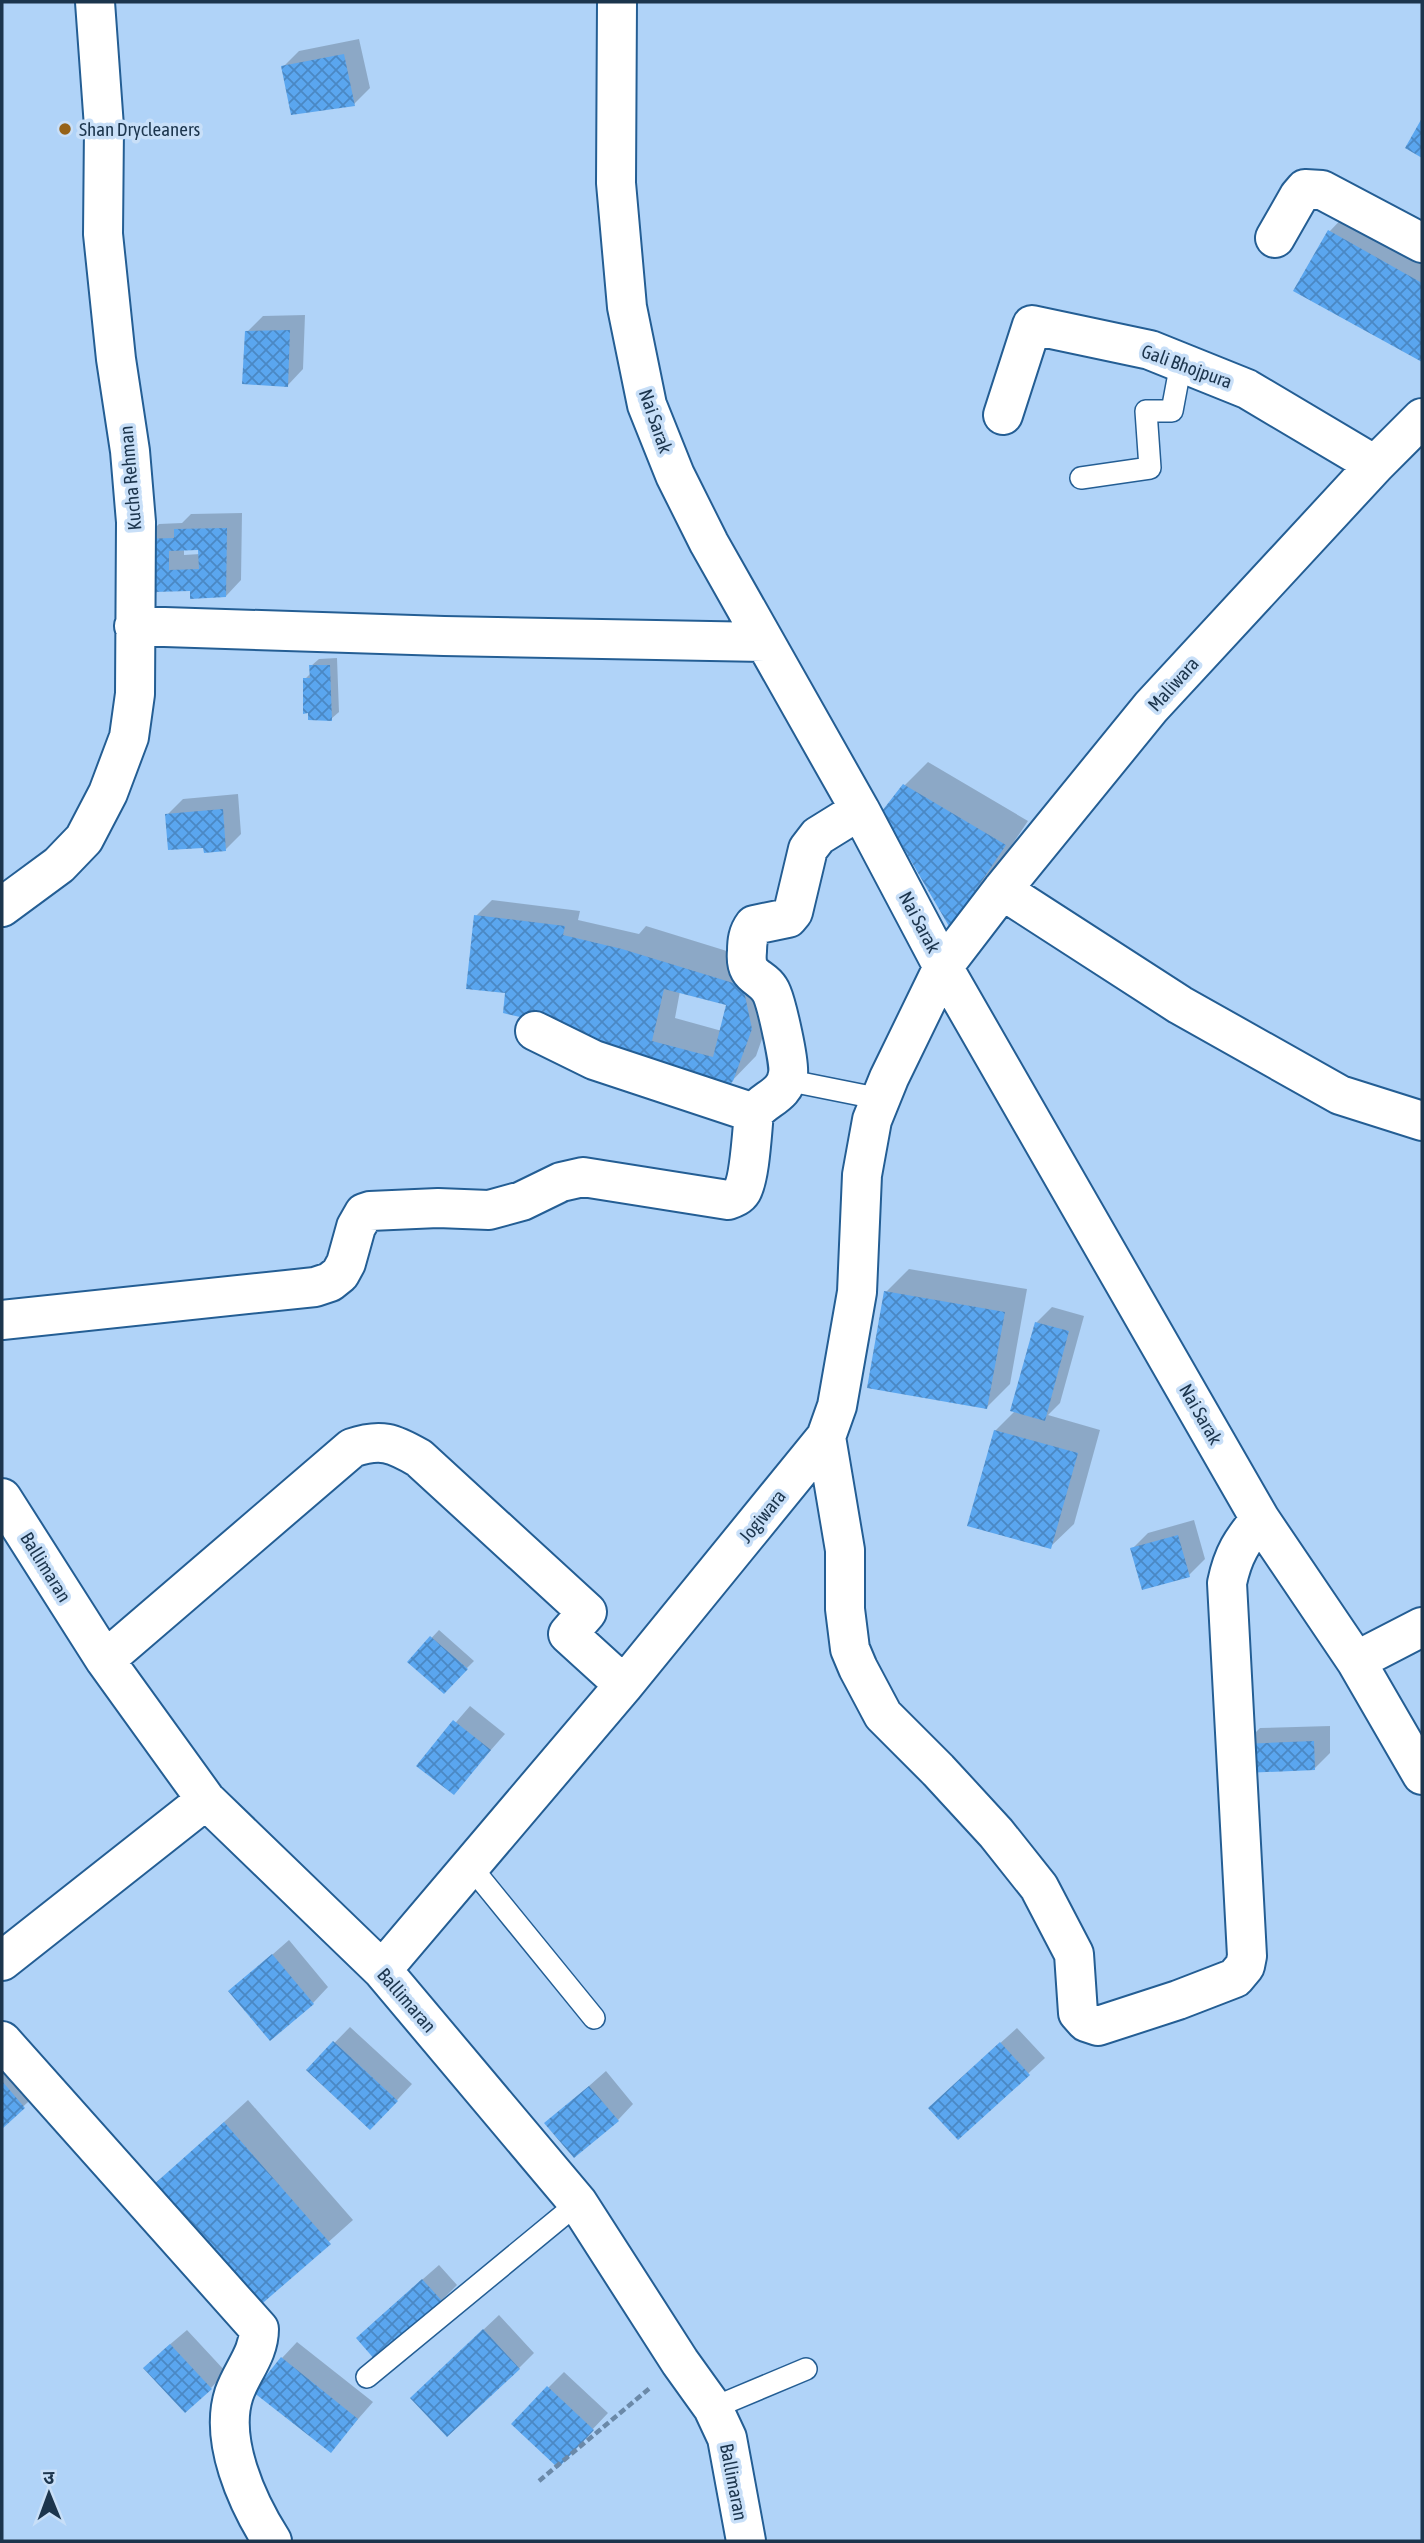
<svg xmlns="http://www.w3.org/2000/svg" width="1424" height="2543" viewBox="0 0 1424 2543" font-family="'Asap Condensed','Noto Sans Devanagari',sans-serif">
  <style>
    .shadow { fill: #0003; fill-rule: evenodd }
    .building { fill: url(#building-cross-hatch); fill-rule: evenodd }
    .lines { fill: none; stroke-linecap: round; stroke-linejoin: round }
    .lane-casing { stroke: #245e94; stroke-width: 24 }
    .street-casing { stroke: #245e94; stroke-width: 42 }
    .path { stroke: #6b89a8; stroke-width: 4.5; stroke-dasharray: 7 3.5; stroke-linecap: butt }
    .lane { stroke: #fff; stroke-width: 21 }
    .street { stroke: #fff; stroke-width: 38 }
    .poi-dot { fill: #966218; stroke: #c8dff8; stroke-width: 2.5 }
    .labels { text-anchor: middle; stroke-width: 7; stroke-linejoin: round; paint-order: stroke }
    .poi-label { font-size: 19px; fill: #1c354d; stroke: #c8dff8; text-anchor: start }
    .street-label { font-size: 19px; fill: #1c354d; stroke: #c8dff8 }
  </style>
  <defs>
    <pattern id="building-cross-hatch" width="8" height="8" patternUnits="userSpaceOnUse" patternTransform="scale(1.75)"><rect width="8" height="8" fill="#5aa6ef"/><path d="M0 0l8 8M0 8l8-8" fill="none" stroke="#4a88c4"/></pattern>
  </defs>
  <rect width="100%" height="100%" fill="#b0d3f8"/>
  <path class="shadow" d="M359 39 370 88 354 104 283 67 299 51Z
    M1352 208 1422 247V360L1296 290 1329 232Z
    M305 315 303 369 288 385 247 332 263 316Z
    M242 513 241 580 226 596 192 589 159 590 154 595 143 540 159 524 182 523 191 514ZM200 548V554L184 555V549Z
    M337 658 339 712 331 719 305 679 311 673V666L319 659Z
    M928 762 1028 821 973 902 951 925 904 786Z
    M238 794 241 834 226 849 205 846 167 815 183 799Z
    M492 900 580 911 578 920 639 934 646 926 766 963 774 1005 756 1056 727 1086 506 991 476 916ZM680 991 728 1004 722 1031 675 1018Z
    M909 1269 1027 1289 1010 1384 987 1407 886 1292Z
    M1052 1307 1084 1316 1060 1403 1048 1415 1100 1430 1074 1524 1050 1547 995 1431 1015 1411 1036 1323Z
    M1194 1520 1205 1559 1189 1575 1132 1549 1148 1533Z
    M439 1630 474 1661 444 1691 409 1662Z
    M470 1706 505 1734 453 1793 419 1765Z
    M1330 1726V1753L1314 1769 1244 1744 1260 1728Z
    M289 1940 328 1987 313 2003 231 1991Z
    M350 2027 412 2084 386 2112 308 2070Z
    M1017 2028 1045 2058 958 2138 946 2092Z
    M2 2052 40 2091 2 2126Z
    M606 2071 633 2104 618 2120 547 2123Z
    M248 2100 353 2220 258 2305 153 2187Z
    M439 2265 457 2285 441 2301 374 2322Z
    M499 2315 534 2353 519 2368 428 2382Z
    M187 2330 226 2372 211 2388 161 2352Z
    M297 2342 373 2402 330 2451 282 2358Z
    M564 2372 608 2413 573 2450 548 2388Z"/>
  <path class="building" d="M344 54 355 106 291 115 281 66Z
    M1422 118V158L1405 148Z
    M1328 230 1422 283V362L1293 291Z
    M290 330 288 387 242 384 245 331Z
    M227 528 226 597 190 599V591L154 592 141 539 174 538V529ZM198 550 199 569 169 570V551Z
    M309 665H330L332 721 308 720V713L303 714V678H310Z
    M903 784 1006 845 950 928 882 811Z
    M223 809 226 851 204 853 203 848 168 850 165 814Z
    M474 915 565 926 563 935 622 949 743 986 752 1029 733 1081 727 1087 706 1086 567 1028 503 1013 505 993 466 989ZM664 989 726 1005 713 1057 652 1041Z
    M884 1291 1005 1312 987 1409 867 1388Z
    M1035 1322 1069 1331 1045 1421 1010 1411Z
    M994 1430 1078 1453 1051 1549 967 1526Z
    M1178 1535 1190 1577 1142 1590 1130 1548Z
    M430 1636 468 1669 444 1694 407 1662Z
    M453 1720 491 1750 454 1795 416 1766Z
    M1314 1741 1315 1770 1244 1773 1243 1744Z
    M272 1954 314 2004 270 2041 228 1991Z
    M333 2041 398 2101 370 2130 306 2070Z
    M1000 2042 1030 2075 958 2140 928 2108Z
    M2 2081 25 2108 2 2129Z
    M589 2086 619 2121 574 2158 544 2123Z
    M224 2122 331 2244 257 2308 151 2187Z
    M422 2279 443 2302 376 2361 356 2338Z
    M483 2329 520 2369 447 2437 410 2398Z
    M170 2344 212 2389 185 2413 143 2368Z
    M281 2357 358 2419 331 2453 253 2392Z
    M547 2386 594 2430 558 2468 511 2424Z"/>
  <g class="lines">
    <g class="lane-casing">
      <path id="lane" d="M1081 478 1150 468 1146 411H1172L1181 363
        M786 1080 881 1099
        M471 1867 594 2018
        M367 2377 578 2203
        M713 2408 806 2369"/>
    </g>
    <g class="street-casing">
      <path id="street" d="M617 2 616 183 627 307 647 405 675 475 709 543 860 810 943 967 1260 1519 1356 1661 1422 1775
        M1275 238 1299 196 1305 189 1322 190 1422 243
        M1003 415 1032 325 1150 350 1247 389 1375 465
        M134 626 444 636 764 642
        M1002 890 1180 1005 1340 1095 1422 1121
        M2 907 59 865 84 839 108 793 129 737 135 694 136 522 130 451 116 359 103 234 104 127 95 2
        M535 1031 594 1060 754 1113
        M2 1320 315 1287 330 1282 340 1274 346 1263 356 1227 364 1213 370 1211 438 1208 489 1210 522 1201 561 1182 583 1177 728 1200C734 1198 739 1196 742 1191 750 1177 752 1131 754 1113 765 1098 785 1096 788 1074 790 1063 777 1006 772 994 764 974 744 981 747 951 747 941 748 933 754 925L788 918 793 912 808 849 818 836 860 810
        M826 1437 845 1550V1609L850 1649 858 1668 883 1715 938 1770 996 1833 1039 1887 1074 1954 1078 2013 1086 2022 1098 2026 1178 2000 1235 1978 1245 1966 1247 1956 1227 1583C1233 1554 1242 1541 1260 1519
        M2 1498 105 1660 206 1800 382 1970 578 2203 680 2362 713 2408 727 2438 746 2541
        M105 1660 352 1448C381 1438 393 1443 419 1458L587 1612 568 1634 624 1685
        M1356 1661 1422 1627
        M2 1961 206 1800
        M382 1970 624 1685 826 1437 837 1406 857 1292 862 1175 872 1120 889 1078 943 967 1002 890 1151 707 1375 465 1422 418
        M2 2041 259 2329C259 2354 242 2371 234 2394 219 2440 247 2502 272 2541"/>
    </g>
    <path class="path" d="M539 2481 650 2388"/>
    <use href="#lane" class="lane"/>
    <use href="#street" class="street"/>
  </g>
  <circle class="poi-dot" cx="65" cy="129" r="7"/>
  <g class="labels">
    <g class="poi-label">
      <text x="79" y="136">Shan Drycleaners</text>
    </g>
    <g class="street-label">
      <text transform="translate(1187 366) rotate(20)" y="7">Gali Bhojpura</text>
      <text transform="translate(656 421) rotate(71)" y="7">Nai Sarak</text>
      <text transform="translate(130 478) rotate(-95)" y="7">Kucha Rehman</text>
      <text transform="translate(1173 684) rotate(-48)" y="7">Maliwara</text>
      <text transform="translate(920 922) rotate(62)" y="7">Nai Sarak</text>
      <text transform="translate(1201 1414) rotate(60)" y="7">Nai Sarak</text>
      <text transform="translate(762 1516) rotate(-51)" y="7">Jogiwara</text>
      <text transform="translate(46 1567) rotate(58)" y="7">Ballimaran</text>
      <text transform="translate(407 2000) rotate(49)" y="7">Ballimaran</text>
      <text transform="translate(734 2482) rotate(79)" y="7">Ballimaran</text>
    </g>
  </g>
  <rect width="1424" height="2543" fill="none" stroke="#1c354d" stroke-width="7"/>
  <g transform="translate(49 2494) rotate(359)" stroke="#c8dff8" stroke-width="5" paint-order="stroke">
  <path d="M0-5L12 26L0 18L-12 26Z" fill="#1c354d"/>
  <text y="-10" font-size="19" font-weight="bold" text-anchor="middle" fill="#1c354d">उ</text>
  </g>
</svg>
